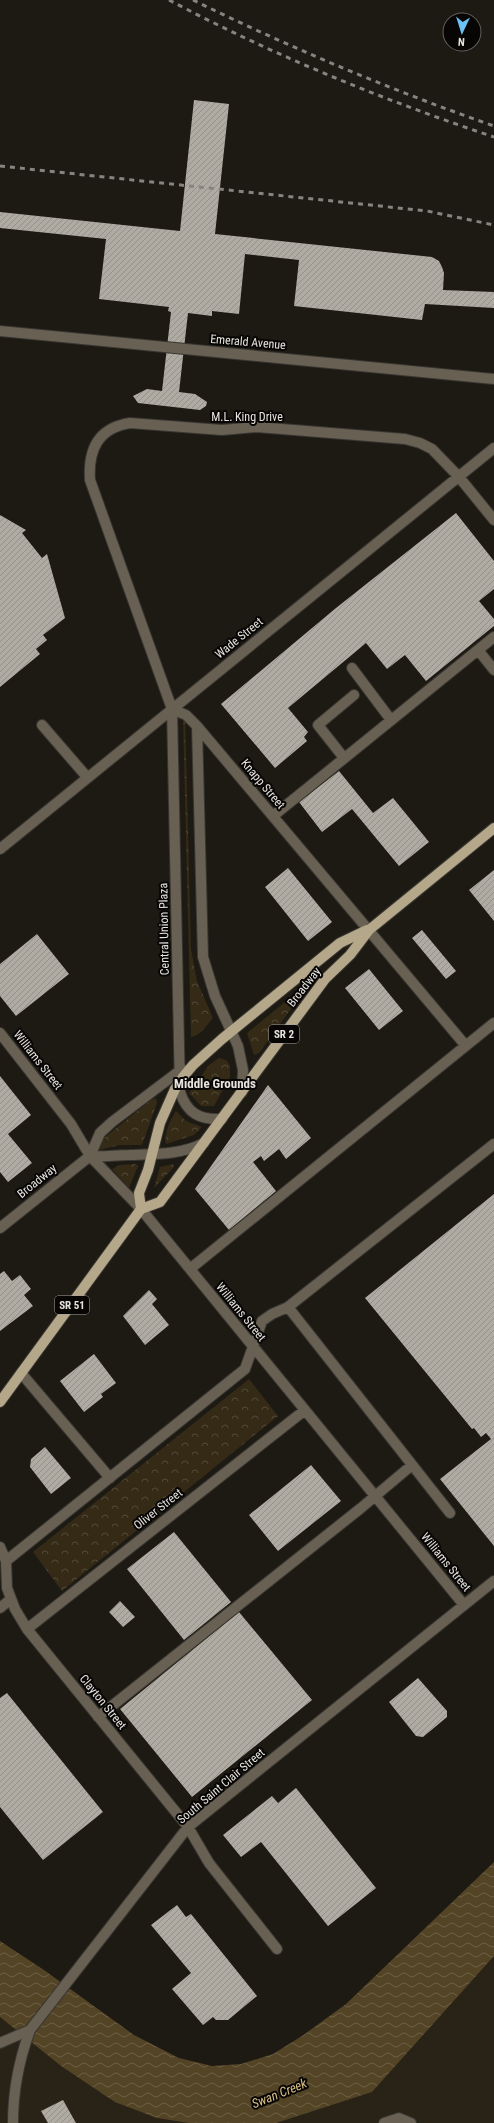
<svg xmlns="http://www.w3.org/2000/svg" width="494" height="2123" viewBox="0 0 494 2123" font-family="'Roboto Condensed',sans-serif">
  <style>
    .built { fill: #292317 }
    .park { fill: url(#park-crowns) }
    .water { fill: url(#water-waves) }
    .building { fill: url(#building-hatch) }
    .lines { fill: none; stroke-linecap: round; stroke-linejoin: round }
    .minor-casing { stroke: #393631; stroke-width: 12 }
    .major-casing { stroke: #393631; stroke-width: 12 }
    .minor { stroke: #676053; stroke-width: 10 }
    .major { stroke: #b5a78a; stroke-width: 10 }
    .rail { stroke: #87847f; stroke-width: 3; stroke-dasharray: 5 5; stroke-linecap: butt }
    .labels { text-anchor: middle; stroke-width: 4; stroke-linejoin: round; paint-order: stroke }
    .shield { fill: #070604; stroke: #a4a19e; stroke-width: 1 }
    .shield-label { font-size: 11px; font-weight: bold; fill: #e7e4e0 }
    .street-label { font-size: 12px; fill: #e7e4e0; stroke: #070604 }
    .neighbourhood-label { font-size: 13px; font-weight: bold; fill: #e7e4e0; stroke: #070604 }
    .water-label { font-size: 13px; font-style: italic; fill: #dbc086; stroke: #070604 }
  </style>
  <defs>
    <pattern id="park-crowns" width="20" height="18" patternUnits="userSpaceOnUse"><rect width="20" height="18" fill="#342a16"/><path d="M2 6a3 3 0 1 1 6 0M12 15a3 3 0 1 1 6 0" fill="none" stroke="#514938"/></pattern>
    <pattern id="water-waves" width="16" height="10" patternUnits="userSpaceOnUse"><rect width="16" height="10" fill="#534426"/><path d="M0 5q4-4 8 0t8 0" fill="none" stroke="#6c5f45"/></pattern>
    <pattern id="building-hatch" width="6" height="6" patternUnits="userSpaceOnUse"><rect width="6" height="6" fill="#afaba2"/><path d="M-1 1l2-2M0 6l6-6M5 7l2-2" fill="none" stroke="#94918a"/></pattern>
  </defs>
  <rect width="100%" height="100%" fill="#1d1a14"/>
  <path class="built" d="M494 1956V2123H275L372 2092Z
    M0 2017 61 2066 157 2118 189 2123H0Z"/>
  <path class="park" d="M183 716H185L191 949 197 981 213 1018C207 1025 200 1036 191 1037Z
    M295 994 298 995V999L259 1053 254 1055 247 1033Z
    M219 1058 226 1060 230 1065V1077L214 1106H201L189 1093 209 1065Z
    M156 1098 157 1103 142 1145H120L99 1150 97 1148 99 1142 151 1100Z
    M176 1111 186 1121 202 1127 194 1135 166 1144C163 1136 171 1118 176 1111Z
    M135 1164 138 1166 129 1188 112 1169 120 1165Z
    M173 1164 174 1167 154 1188 160 1167Z
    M249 1379 278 1416 62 1591 33 1552Z"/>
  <path class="water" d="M494 1862V1956L372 2092 276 2123H189L157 2118 115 2102 61 2066 0 2017V1941L44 1970 134 2035 179 2058 212 2066 241 2064 273 2054 302 2036 346 2004Z"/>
  <path class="building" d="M194 100 229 104 215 234 432 257 439 261 442 267 444 273 443 290 494 292V308L425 304 422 320 294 306 299 260 245 254 239 314 212 311V316L188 313 179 392 195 394 207 402 206 406 200 410 138 403 133 396 147 389 162 391 171 312 168 311 169 307 99 299 106 239 0 228V212L180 231Z
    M456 513 494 561V589L479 601 494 619V626L426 681 405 655 387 669 366 643 288 708 308 732 304 737 307 741 275 768 221 704 336 608Z
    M0 515 26 530 22 533 42 558 47 554 65 618 43 635 47 640 36 649 40 654 0 687Z
    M339 771 373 813 393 798 429 842 399 866 352 809 322 832 299 802Z
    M288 868 332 922 308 941 265 887Z
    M494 870V921L469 890Z
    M422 930 456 971 446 979 412 938Z
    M37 934 69 974 16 1016 0 996V964Z
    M369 969 403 1011 379 1030 345 988Z
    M0 1076 31 1115 8 1134 32 1163 8 1182 0 1172Z
    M268 1085 311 1138 286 1159 279 1149 264 1161 261 1156 253 1162 276 1191 229 1230 195 1189Z
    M494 1194V1546L440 1479 491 1439 486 1433 481 1437 474 1428 472 1429 365 1298Z
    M4 1271 12 1281 20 1275 31 1289 24 1295 33 1306 0 1331V1274Z
    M149 1290 157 1299 152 1304 169 1325 145 1345 123 1316Z
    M94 1354 116 1383 101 1394 103 1397 84 1412 60 1381Z
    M45 1447 71 1478 51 1494 30 1467 31 1459Z
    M311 1465 341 1501 278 1551 249 1515Z
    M174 1532 231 1602 184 1640 127 1569Z
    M120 1601 135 1617 123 1627 109 1612Z
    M239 1612 312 1700 192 1797 120 1709Z
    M418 1678 447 1711V1717L423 1737 416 1736 389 1702Z
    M7 1693 103 1812 43 1860 0 1807V1698Z
    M296 1788 376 1888 328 1926 261 1842 241 1857 223 1835 272 1796 278 1803Z
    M177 1905 186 1917 191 1914 257 1996 228 2020H216L213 2017 203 2025 172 1989 191 1973 151 1925Z
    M63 2100 76 2123H48L41 2111Z"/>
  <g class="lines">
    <g class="minor-casing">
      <path id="minor" d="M0 331 494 379
        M478 650 494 670
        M352 668 391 720
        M172 709 186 715 197 726 466 1046
        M42 725 87 777
        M197 726 203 957 215 996 238 1046 243 1070 242 1092
        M344 758 318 725 354 695
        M273 816 494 637
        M0 849 494 448
        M0 1033 71 1124 90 1156 141 1209 464 1605
        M222 1119C199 1120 187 1113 180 1092L172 709 90 480C88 450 98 428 130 423L222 430 257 427 405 439 420 443 432 449 459 477 494 520
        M90 1156C106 1157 114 1155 129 1155 156 1154 180 1155 204 1143
        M0 1228 90 1156 100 1133 112 1122 182 1069
        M190 1269 494 1023
        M288 1307 450 1513
        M21 1373 110 1478
        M0 1547 6 1561 7 1588 15 1609 27 1629 188 1827 209 1863 277 1949
        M6 1561 245 1369 262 1321 272 1314 288 1307 494 1144
        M0 1608 11 1599
        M27 1629 305 1410
        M98 1717 361 1508 412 1465
        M0 2043 30 2030 188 1827 494 1581
        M13 2123C13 2091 19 2060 30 2030
        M384 2123 399 2118 411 2123"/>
    </g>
    <g class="major-casing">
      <path id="major" d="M141 1209 139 1193 148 1170 160 1123 175 1089 183 1077 193 1065 222 1039 340 943 367 930
        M0 1402 141 1209 160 1202 325 979 350 955 369 930 494 828"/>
    </g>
    <use href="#minor" class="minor"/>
    <use href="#major" class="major"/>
    <path class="rail" d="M169 0C273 55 383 100 494 137
      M193 0C291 48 391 90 494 126
      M0 166 427 211 494 225"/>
  </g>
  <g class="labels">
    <g class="shield">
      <rect x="269" y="1025" width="30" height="18" rx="3"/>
      <rect x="55" y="1296" width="34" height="18" rx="3"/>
    </g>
    <g class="shield-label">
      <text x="284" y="1038">SR 2</text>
      <text x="72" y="1309">SR 51</text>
    </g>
    <g class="street-label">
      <text transform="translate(248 342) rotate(5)" y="4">Emerald Avenue</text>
      <text x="247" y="421">M.L. King Drive</text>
      <text transform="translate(239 638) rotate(-39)" y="4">Wade Street</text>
      <text transform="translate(263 784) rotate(50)" y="4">Knapp Street</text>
      <text transform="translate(164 929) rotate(-91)" y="4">Central Union Plaza</text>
      <text transform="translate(304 987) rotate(-52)" y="4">Broadway</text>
      <text transform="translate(38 1060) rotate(52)" y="4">Williams Street</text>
      <text transform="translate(37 1181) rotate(-39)" y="4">Broadway</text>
      <text transform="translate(241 1312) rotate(51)" y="4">Williams Street</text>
      <text transform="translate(158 1509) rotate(-38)" y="4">Oliver Street</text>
      <text transform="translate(446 1562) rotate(51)" y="4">Williams Street</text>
      <text transform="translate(103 1702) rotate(51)" y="4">Clayton Street</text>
      <text transform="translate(221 1786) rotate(-40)" y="4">South Saint Clair Street</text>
    </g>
    <g class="neighbourhood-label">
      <text x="215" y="1088">Middle Grounds</text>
    </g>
    <g class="water-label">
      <text transform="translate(279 2093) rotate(-22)" y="5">Swan Creek</text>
    </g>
  </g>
  <g transform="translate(462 32) rotate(184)"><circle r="19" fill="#070604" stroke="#615f5c"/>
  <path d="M0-3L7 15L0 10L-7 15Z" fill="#6dc2f3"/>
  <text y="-6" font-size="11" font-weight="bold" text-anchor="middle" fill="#e7e4e0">N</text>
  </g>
</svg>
